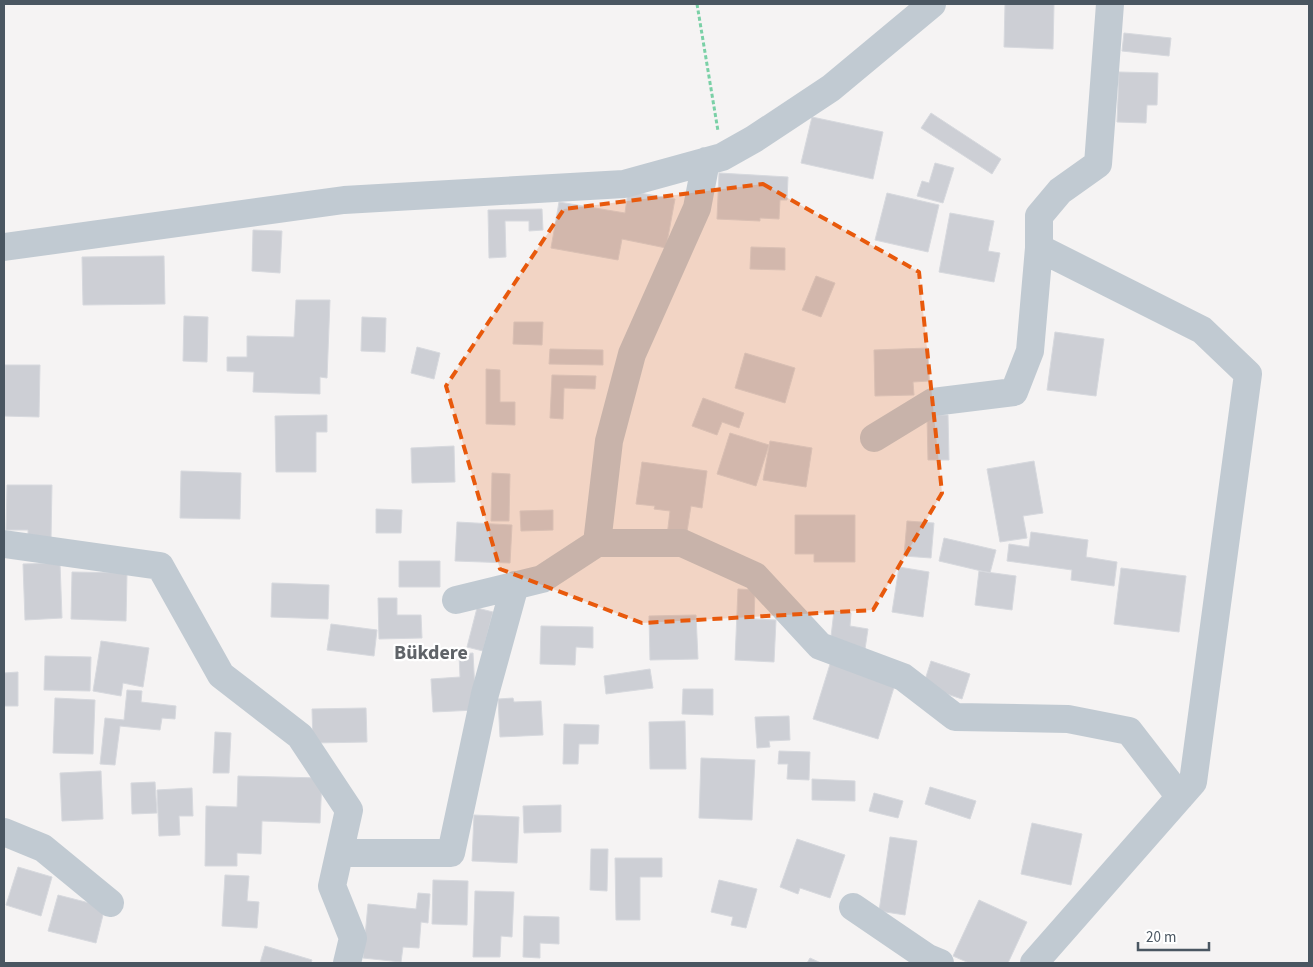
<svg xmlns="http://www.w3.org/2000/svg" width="1313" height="967" viewBox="0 0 1313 967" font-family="'Source Sans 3',sans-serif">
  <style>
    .building { fill: #cdcfd5; stroke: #d7d9de }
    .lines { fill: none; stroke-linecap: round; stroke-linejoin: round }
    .path { stroke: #7ad0a6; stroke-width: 3; stroke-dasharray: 4 2.5; stroke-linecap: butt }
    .minor { stroke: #c1cad2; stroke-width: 28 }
    .marked { fill: #e8590c; fill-opacity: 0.2; stroke: #e8590c; stroke-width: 4; stroke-dasharray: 10 6; stroke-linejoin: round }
    .labels { text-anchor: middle; stroke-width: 4.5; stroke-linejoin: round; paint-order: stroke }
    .quarter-label { font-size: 20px; font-weight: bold; fill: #5f6368; stroke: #fff }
  </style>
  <rect width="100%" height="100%" fill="#f5f3f3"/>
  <path class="building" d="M1005 4H1054L1053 49 1004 47Z
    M1124 33 1171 38 1169 56 1122 51Z
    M1119 72 1158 73 1157 105H1147L1146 123 1117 122Z
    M931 113 1001 159 992 174 921 128Z
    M812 117 883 132 873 179 801 163Z
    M935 163 954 168 943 203 917 196 922 181 929 183Z
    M719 173 788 177 787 200H780L779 219 760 218V221L717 219Z
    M628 191 675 199 666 248 622 239 618 260 551 248 559 202 625 213Z
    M887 193 939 205 928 252 875 240Z
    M542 209 543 230 529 231V221H505L506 257 489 258 488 210Z
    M950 213 994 221 988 251 1000 253 994 282 939 272Z
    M253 230 282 231 280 273 252 271Z
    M751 247 785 248V270L750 269Z
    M164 256 165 304 83 305 82 257Z
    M816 276 835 283 821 317 802 310Z
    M296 300H330L327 378 320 377V394L253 392 254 372 227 371V357H247V336L294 337Z
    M184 316 208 317 207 362 183 361Z
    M362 317 386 318 385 352 361 351Z
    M514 322H543L542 345 513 344Z
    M1055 332 1104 339 1096 396 1047 390Z
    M417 347 440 353 434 379 411 373Z
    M928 348 929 381 913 382 914 395 875 396 874 350Z
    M550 349 603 350V365L549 364Z
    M745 353 795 368 785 403 735 388Z
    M5 365H40L39 417 4 416Z
    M486 369 500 370V402H515V425L486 424Z
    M552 375 596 376 595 389 564 388 563 419 550 418Z
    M703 398 744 413 739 428 722 422 717 435 692 426Z
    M327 415V432H316V472H276L275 416Z
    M927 415H948L949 460H928Z
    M730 433 769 445 756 486 717 474Z
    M770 441 812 448 806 487 763 480Z
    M454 446 455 482 412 483 411 448Z
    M1034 461 1043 513 1023 516 1027 538 1000 542 987 469Z
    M642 462 707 471 702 508 691 506 686 538 667 536 670 511 654 509 655 506 636 504Z
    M181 471 241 473 240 519 180 518Z
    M492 473 510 474 509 521H491Z
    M7 485H52L51 540H28V530H6Z
    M376 509 402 510 401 533H376Z
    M553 510V530L521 531 520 511Z
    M795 515H855V562H814V554H795Z
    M907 521 934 523 931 558 904 556Z
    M457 522 512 525 510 563 455 561Z
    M1031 532 1088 540 1086 557 1117 562 1114 586 1071 580 1072 570 1007 561 1009 544 1029 547Z
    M944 538 996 550 990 573 939 561Z
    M399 561H440V587H399Z
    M60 563 62 618 25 620 23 564Z
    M899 567 929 572 923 617 892 612Z
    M1121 568 1186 576 1179 632 1114 624Z
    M979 571 1016 576 1012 610 975 605Z
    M72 572 127 573 126 621 71 619Z
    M272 583 329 585 328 619 271 617Z
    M738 589 755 590 754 619 776 620 774 662 735 660Z
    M378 598H397V615H421L422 638 379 639Z
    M477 608 493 612 483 651 467 647Z
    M834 611 851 613 850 626 868 629 865 649 830 645Z
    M696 615 698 659 650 660 649 616Z
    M331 624 377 630 374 656 327 650Z
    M541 626 593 627V648L576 647 575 665 540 664Z
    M101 641 149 648 143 687 123 683 121 696 93 691Z
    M473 653 476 710 433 712 431 679 460 677 459 654Z
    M45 656 91 657 90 691 44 690Z
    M831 661 896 681 878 739 813 719Z
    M931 661 970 674 962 699 923 686Z
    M650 669 653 688 606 694 604 676Z
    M18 672V706H4V673Z
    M683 689H713V715L682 714Z
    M127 690 142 691 141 702 176 706 175 719 162 718 160 730 120 726 115 765 100 764 105 718 124 720Z
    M55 698 95 700 93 754 53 753Z
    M513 698 514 702 541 701 543 735 500 737 498 699Z
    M366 708 367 742 313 743 312 709Z
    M789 716 790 740 769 741 770 747 757 748 755 717Z
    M685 721 686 769H650L649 722Z
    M564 724 599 725 598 744H579L578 764H563Z
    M215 732 231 733 229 773H213Z
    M779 751 810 752 809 780 787 779 788 764H778Z
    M701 758 755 760 752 820 699 818Z
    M101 771 103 819 62 821 60 773Z
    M238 776 322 778 320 823 262 821 261 854 237 853V866H205L206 806 237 807Z
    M812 779 855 781V801L812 800Z
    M155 782 157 813 132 814 131 783Z
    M930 787 976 801 970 819 925 804Z
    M192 788 193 816H179L180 835 159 836 157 790Z
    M874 793 903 801 898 818 869 811Z
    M561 805V832L524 833 523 806Z
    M474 815 519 817 517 863 472 861Z
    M1032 823 1082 834 1071 885 1021 874Z
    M890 837 917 841 905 915 879 911Z
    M797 839 845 855 830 898 800 888 798 894 780 887Z
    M591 849H608L607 891 590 890Z
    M615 858H662V877H640V920H616Z
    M18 867 52 877 41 916 6 905Z
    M225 875 249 876 247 901 259 902 257 928 222 926Z
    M433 880 468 881 467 925 432 924Z
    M719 880 757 889 746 928 731 925 733 917 711 912Z
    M475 891 514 892 512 937 501 936 500 957H473Z
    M418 893 430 894 428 923 421 922 419 948 403 947 401 962 363 958 368 904 416 909Z
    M58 895 105 907 96 943 48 931Z
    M979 900 1027 922 1008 963H969L953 956Z
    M524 916 559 917V944L540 943V958L523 957Z
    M265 946 312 960 311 963H260Z
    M810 958 821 963H807Z"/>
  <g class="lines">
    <path class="path" d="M697 4 718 131"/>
    <path class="minor" d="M706 161 697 208 632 354 609 441 597 543H682L755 576 820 646 903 677 955 717 1068 719 1129 731 1180 797
      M4 247 344 200 624 184 722 157 754 139 831 88 932 4
      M874 438 933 402 1014 392 1030 351 1039 248
      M4 544 160 566 221 675 300 736 349 810 332 886 353 938 347 963
      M456 600 542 579 597 543
      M4 832 43 848 110 903
      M340 853H451L485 694 515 585
      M853 907 928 958 940 963
      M1034 963 1193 782 1248 374 1202 330 1039 248V216L1060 191 1098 164 1110 4"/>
  </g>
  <path class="marked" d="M763 184 919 272 942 493 873 610 642 623 500 569 446 386 564 209Z"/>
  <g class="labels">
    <g class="quarter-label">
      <text x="431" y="659">Bükdere</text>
    </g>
  </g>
  <rect width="1313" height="967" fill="none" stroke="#4a5661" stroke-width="10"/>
  <path d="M1138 942v8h71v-8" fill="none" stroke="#4a5661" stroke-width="2.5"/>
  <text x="1146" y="942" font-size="15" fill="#4a5661" stroke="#ffffff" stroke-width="4" paint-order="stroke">20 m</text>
</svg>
